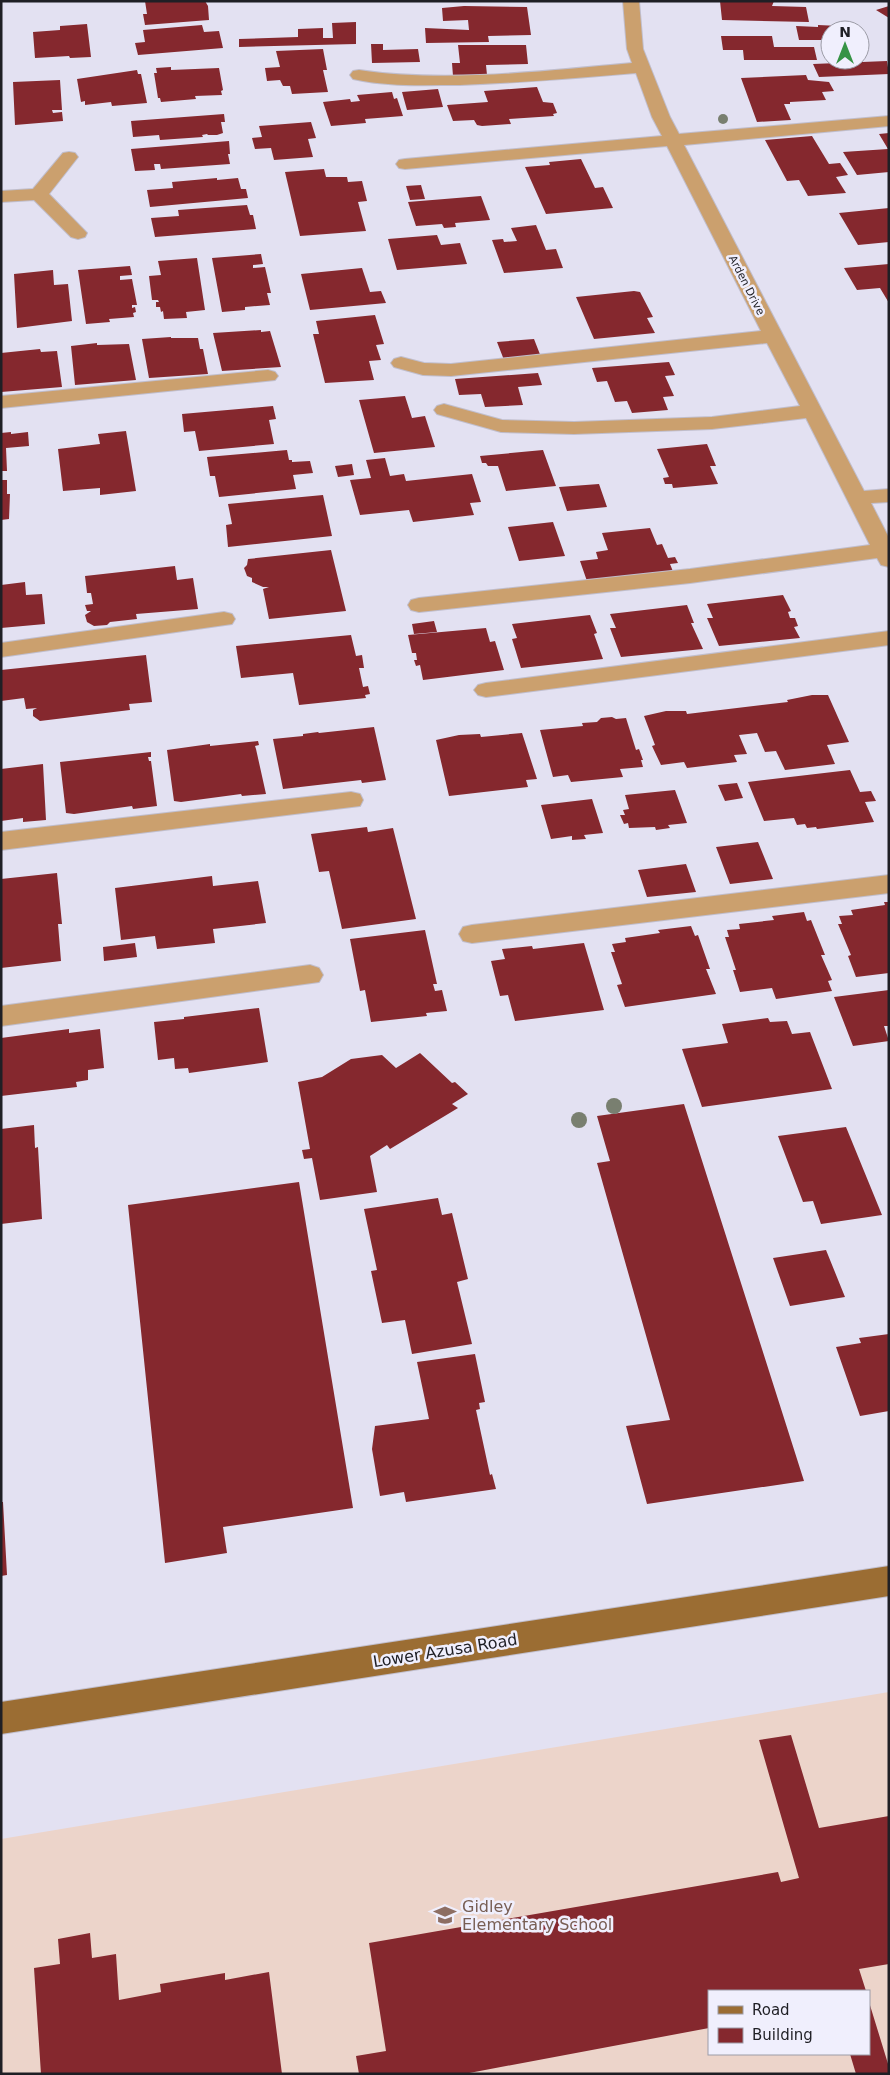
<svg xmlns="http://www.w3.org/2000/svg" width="890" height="2075" viewBox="0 0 890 2075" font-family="'DejaVu Sans',sans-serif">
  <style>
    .commercial { fill: #ecd4ca; fill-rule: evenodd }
    .building { fill: #85282e }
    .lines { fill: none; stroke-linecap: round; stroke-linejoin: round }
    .minor-casing { stroke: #c0becd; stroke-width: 2 }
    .major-casing { stroke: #c0becd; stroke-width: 2 }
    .minor { fill: #cba06e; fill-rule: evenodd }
    .major { fill: #9b6d33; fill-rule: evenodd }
    .tree { fill: #797f70 }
    .labels { text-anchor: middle; stroke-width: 5; stroke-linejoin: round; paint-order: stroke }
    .far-street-label { font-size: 11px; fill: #1f1f25; stroke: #f0effd }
    .near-street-label { font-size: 16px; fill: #1f1f25; stroke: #f0effd }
    .near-education-label { font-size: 16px; fill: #785e54; stroke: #f0effd; text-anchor: start }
  </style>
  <rect width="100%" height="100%" fill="#e3e1f2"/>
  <path class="commercial" d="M889 1692V2074H1V1839ZM709 1991H869V2054H709Z"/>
  <path class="building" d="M145 1H205L208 6 209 20 145 25 143 14H147Z
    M720 1H774L772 6 806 7 809 22 722 20Z
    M464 6 527 7 531 35 488 36 489 42 426 43 425 28 469 30 468 20 443 21 442 8Z
    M889 6V18L876 10Z
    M356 22V44L239 47V39L298 37V29L323 28V38H333L332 23Z
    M87 24 91 57 70 58 69 56 35 58 33 32 60 30V26Z
    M202 25 204 32 219 31 223 48 138 55 135 43 145 42 143 30Z
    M818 25 861 27 864 40H860V30H830V43H825V40H799L796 26 818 27Z
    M721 36H772L774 47H814L817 60H744L743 50H723Z
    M371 44H383V50L418 49 420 62 372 63Z
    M458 45H526L528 64 486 65 487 75 453 76 452 63H460Z
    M323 49 327 70H323L328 92 292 94 290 86H283L280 80 267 81 265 68 280 67 276 51Z
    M887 61 889 74 819 77 813 64Z
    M171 67V70L219 68 223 90 221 91 222 95 195 96 196 99 161 102 160 98H158L154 73H157L156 68Z
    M137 70 138 74H141L147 103 112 106 111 102 85 105V101L81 102 77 79Z
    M806 75 808 80 829 82 834 91 822 92 826 100 790 102V104H784L791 120 757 122 741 78Z
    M60 80 62 110H52L53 113 62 112 63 121 15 125 13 82Z
    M537 87 543 102 553 103 557 113 553 114 554 116 509 119 511 124 482 126 477 125 474 120 453 121 447 105 488 102 484 91Z
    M438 89 443 107 407 110 402 92Z
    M392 92 394 99 397 98 403 116 365 119 366 123 331 126 323 102 350 99 351 102 360 101 357 95Z
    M224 114 225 122H221L223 133 217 135H208L207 134 202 135 203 137 160 140 159 135 133 137 131 121Z
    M311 122 316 138 308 139 313 157 274 160 271 148 255 149 252 138 262 137 259 126Z
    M889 133V172L857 175 843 152 888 149 879 134Z
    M812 136 829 164 840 163 848 175 836 177 846 193 808 196 799 180 787 181 765 140Z
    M229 141 230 154H228L230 164 161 169 160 164H154L155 170 135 171 131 149Z
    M581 159 595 188 603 187 613 208 546 214 525 167 550 165 549 162Z
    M324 169 326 177H347L348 182 362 181 367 201 358 202 366 231 300 236 285 172Z
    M217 178V180L238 178 241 189H246L248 198 150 207 147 190 173 188 172 182Z
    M421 185 425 199 410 200 406 186Z
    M481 196 490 220 455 223 456 227 444 228 442 224 416 226 408 202Z
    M247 205 250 215H253L256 229 155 237 151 218 179 216 178 210Z
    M889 208V242L858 245 839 213Z
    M536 225 546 250 556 249 563 268 504 273 492 240 503 239 504 242 517 241 511 228Z
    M437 235 441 245 460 243 467 264 397 270 388 239Z
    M261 254 263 264 253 265V268L265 267 271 293H267L270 305 245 307V310L222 312 212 258Z
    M197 258 205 310 186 312 187 318 164 319 163 311 161 312 160 307H156V302H159L158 300H152L149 276 161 275 158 261Z
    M889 264V303L880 288 857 290 844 268Z
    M130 266 132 275 120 276V280L132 279 137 305H132V308L135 307 136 312 133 313 134 317 109 319 110 322 86 324 78 270Z
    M362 268 370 292 381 291 386 303 310 310 301 274Z
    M53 270 54 285 68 284 72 321 17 328 14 274Z
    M634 291 640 292 653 317 647 318 655 333 594 339 576 297Z
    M375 315 384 344 376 345 381 360 369 361 374 380 325 383 313 334H319L316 321Z
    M261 330V332L270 331 281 367 222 371 213 333Z
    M171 337V338H198L200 349H203L208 374 149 378 142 339Z
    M534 339 541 357 504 360 497 342Z
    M97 343V345L129 344 136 380 75 385 71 346Z
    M40 349 41 352 57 351 62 387 1 392V353Z
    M669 362 675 375 665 376 674 396 663 397 668 410 632 413 627 401 615 402 607 381 597 382 592 368Z
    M538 373 542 385 518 387 523 405 485 407 481 394 459 395 455 379Z
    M405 396 412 418 425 416 435 447 374 453 359 400Z
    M273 406 276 419 269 420 274 444 199 451 195 431 184 432 182 414Z
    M126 431 136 491 100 495V488L63 491 58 449 100 444 98 434Z
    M11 432V434L28 432 29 446 6 448 7 471H1V433Z
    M707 444 716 466H710L718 484 673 488 672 484H665L663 478 669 477 657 449Z
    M287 450 289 460H292V462L310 461 313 473 293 475 296 489 219 497 215 476H210L207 457Z
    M543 450 556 486 506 491 498 466H488L486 463H482L480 456Z
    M385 458 390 476 404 474 406 481 472 474 481 502 470 503 474 515 413 522 409 510 360 515 350 480 371 478 366 460Z
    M352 464 354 475 338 477 335 466Z
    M1 480H7V494H10L9 519 1 520Z
    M599 484 607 507 567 511 559 487Z
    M323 495 332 536 228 547 226 525 232 524 228 504Z
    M553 522 565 556 519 561 508 527Z
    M650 528 657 545 662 544 668 558 675 557 678 563 670 564 674 574 588 584 580 561 598 559 596 552 608 550 602 533Z
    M331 550 346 611 269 619 263 589 269 587H263L252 582V578L247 576 244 568 247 565 248 559Z
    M175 566 177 580 193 578 198 609 136 614 137 619 110 622 107 625 94 626 87 622 85 615 91 611H87L85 605 93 604 91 593H87L85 576Z
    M25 582 26 595 42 594 45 624 1 628V585Z
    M783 595 791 611 788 612 790 618H795L798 626 794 627 800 638 719 646 707 618H713L707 604Z
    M687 605 694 623H691L703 649 621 657 610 628H616L610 614Z
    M590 615 597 633 594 634 603 659 521 668 512 639 517 638 512 624Z
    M434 621 437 632 414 634 412 624Z
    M486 628 490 642 495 641 504 670 423 680 420 665 416 666 414 660H417L416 653H412L408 635Z
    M351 635 356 656 362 655 364 668H359L363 687 368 686 370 694 365 695 366 698 299 705 293 673 241 678 236 646Z
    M146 655 152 702 129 704 130 710 40 721 33 716V710L37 708 26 709 24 698 1 701V670Z
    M812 695H828L849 742 827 745 835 764 785 770 776 751 765 752 757 733 739 735 747 754 734 755 737 762 687 768 684 762 661 765 652 746 655 745 644 716 666 711H686L687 714 788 702 787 700Z
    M612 717 616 719 626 718 636 750 639 749 643 760H641L643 767 620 769 623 777 571 782 568 775 553 777 540 730 583 726 582 723 597 722 601 718Z
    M374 727 386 780 362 783 361 780 283 789 273 739 303 736V734L318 732 319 733Z
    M522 733 537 779 526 780 528 787 449 796 436 740 459 735 480 734 481 737Z
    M258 741 259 745 255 746 256 749 266 794 242 796 241 794 181 802 174 801 167 750 210 744V746Z
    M151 752V757H148L149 761H151L157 806 133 809 132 806 74 814 66 813 60 762Z
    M43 764 46 820 23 822V818L1 821V769Z
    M850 770 860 792 871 791 876 801 865 802 874 822 817 829 816 827 807 828 805 824 797 825 794 818 764 821 748 782Z
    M737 783 743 798 725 801 718 785Z
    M675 790 687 823 668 825 670 828 656 830 655 827 629 828 628 823 624 824 620 815H625L623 810 629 809 625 795Z
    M592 799 603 833 584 835 586 839 572 840V836L551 839 541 805Z
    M367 827 368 832 393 828 416 919 342 929 329 871 319 872 311 834Z
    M758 842 773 879 730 884 716 847Z
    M686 864 696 892 647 897 638 870Z
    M57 873 62 924H58L61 961 1 968V879Z
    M212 876 213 886 258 881 266 923 213 929 215 943 157 949 155 936 121 940 115 888Z
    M884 902H889V973L856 977 848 956 851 955 838 924H842L839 916 853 915 851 910 885 905Z
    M804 912 807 921 811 920 825 955H821L832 980 828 981 832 991 776 999 772 988 740 992 733 970H736L725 937H729L727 930 740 929 739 924 774 920 772 916Z
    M691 926 695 936 698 935 710 969H706L716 994 625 1007 617 985 622 984 611 952H615L612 944 626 942 625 938 660 933 658 930Z
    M425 930 437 984H433L435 991 442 990 447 1011 426 1013 427 1016 371 1022 365 990 360 991 350 939Z
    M135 943 137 957 104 961 103 947Z
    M584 943 604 1010 515 1021 508 995 500 996 491 961 505 959 502 949 532 946 533 949Z
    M889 990V1026H884L889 1041 853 1046 834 997Z
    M259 1008 268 1062 189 1073 188 1068 175 1069 174 1058 158 1060 154 1022 184 1019V1017Z
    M768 1018 770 1022 787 1021 792 1034 810 1032 832 1089 702 1107 682 1049 728 1043 722 1024Z
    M69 1029V1033L100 1029 104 1068 88 1070V1080L76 1082 77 1087 1 1096V1038Z
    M420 1053 452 1083 455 1082 468 1094 452 1104 458 1108 390 1149 387 1145 370 1156 377 1192 320 1200 312 1158 304 1159 302 1150 310 1149 298 1082 322 1077 351 1059 382 1055 396 1068Z
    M684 1104 804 1481 647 1504 626 1426 670 1420 597 1163 610 1161 597 1116Z
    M34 1125 35 1148 38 1147 42 1219 1 1224V1129Z
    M846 1127 882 1215 821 1224 813 1201 803 1202 778 1136Z
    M299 1182 353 1508 223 1527 227 1553 165 1563 128 1205Z
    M438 1198 442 1215 452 1213 468 1279 457 1282 472 1344 412 1354 405 1320 382 1323 371 1271 377 1270 364 1209Z
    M826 1250 845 1297 790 1306 773 1258Z
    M889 1334V1411L860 1416 836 1347 861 1343 859 1338Z
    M475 1354 485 1402 479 1403 480 1409 476 1410 490 1475 492 1474 496 1489 406 1502 404 1492 380 1496 372 1449 375 1426 429 1419 417 1362Z
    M1 1502H3L7 1575 1 1576Z
    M791 1735 819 1828 889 1816V1964L859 1969 866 1991H709V2028L464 2074H359L356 2056 386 2051 369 1943 778 1872 781 1882 799 1878 759 1740Z
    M90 1933 92 1958 116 1954 119 2000 161 1992 160 1984 225 1973V1980L269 1972 282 2074H41L34 1968 60 1964 58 1939Z
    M869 2002 889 2067V2074H856L850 2054H869Z"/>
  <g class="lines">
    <g class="minor-casing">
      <path id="minor" d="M623 1H639L643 49 670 117 679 134 889 116V126L684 145 864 491 889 489V502L871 503 889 538V567L881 565 877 558 690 583 419 612 411 610 408 605 411 600 419 598 690 569 870 545 806 418 712 429 574 434 501 432 437 414 434 410 437 406 444 404 502 420 574 422 712 417 800 406 767 343 451 376 423 375 394 367 391 363 394 359 401 357 424 363 451 364 761 331 667 146 405 169 399 168 396 164 399 160 405 159 662 136 652 117 636 73C577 78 518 83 460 85 424 85 388 87 353 79L350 75 353 71 359 70C445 83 545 71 632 63L627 49Z
        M69 152 75 153 78 157 49 194 87 233 85 237 78 239 71 237 34 200 1 202V191L33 189 63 153Z
        M268 370 275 372 278 376 275 380 1 408V396Z
        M224 612 232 614 235 619 232 624 1 657V643Z
        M889 631V645L486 697 478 695 474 690 478 685 486 683Z
        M351 792 360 794 363 800 360 806 1 850V832Z
        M889 875V893L472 943 463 941 459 934 463 927 472 925Z
        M310 965 319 968 323 975 319 982 1 1026V1006Z"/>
    </g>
    <g class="major-casing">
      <path id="major" d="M889 1566V1596L1 1734V1702Z"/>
    </g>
    <use href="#minor" class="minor"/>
    <use href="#major" class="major"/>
  </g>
  <g class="tree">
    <circle cx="723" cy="119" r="5"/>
    <circle cx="614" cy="1106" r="8"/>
    <circle cx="579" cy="1120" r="8"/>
  </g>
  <defs>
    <g id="school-bare" transform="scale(1.725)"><path d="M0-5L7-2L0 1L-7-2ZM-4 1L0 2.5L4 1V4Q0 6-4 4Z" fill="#8d6e63" stroke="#f0effd" stroke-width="2.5" paint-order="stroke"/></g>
  </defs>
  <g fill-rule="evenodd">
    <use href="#school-bare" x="445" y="1915"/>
  </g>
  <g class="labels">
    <g class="far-street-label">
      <text transform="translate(747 285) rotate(63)" y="4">Arden Drive</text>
    </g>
    <g class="near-street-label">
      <text transform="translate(445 1650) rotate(-9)" y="6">Lower Azusa Road</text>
    </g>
    <g class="near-education-label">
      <text x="462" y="1912">Gidley<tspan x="462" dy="18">Elementary School</tspan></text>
    </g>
  </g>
  <rect width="890" height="2075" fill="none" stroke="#1f1f25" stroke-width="5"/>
  <rect x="708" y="1990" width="162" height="65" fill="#f0effd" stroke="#9c9ca7"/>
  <rect x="718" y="2006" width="25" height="8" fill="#9b6d33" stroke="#9c9ca7"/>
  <text x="752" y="2015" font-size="15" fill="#1f1f25">Road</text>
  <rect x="718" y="2028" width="25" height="15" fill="#85282e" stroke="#9c9ca7"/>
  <text x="752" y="2040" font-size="15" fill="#1f1f25">Building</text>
  <g transform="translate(845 45)"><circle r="24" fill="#f0effd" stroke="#9c9ca7"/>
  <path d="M0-4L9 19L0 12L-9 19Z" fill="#369345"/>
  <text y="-8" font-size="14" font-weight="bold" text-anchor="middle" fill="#1f1f25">N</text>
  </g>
</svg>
